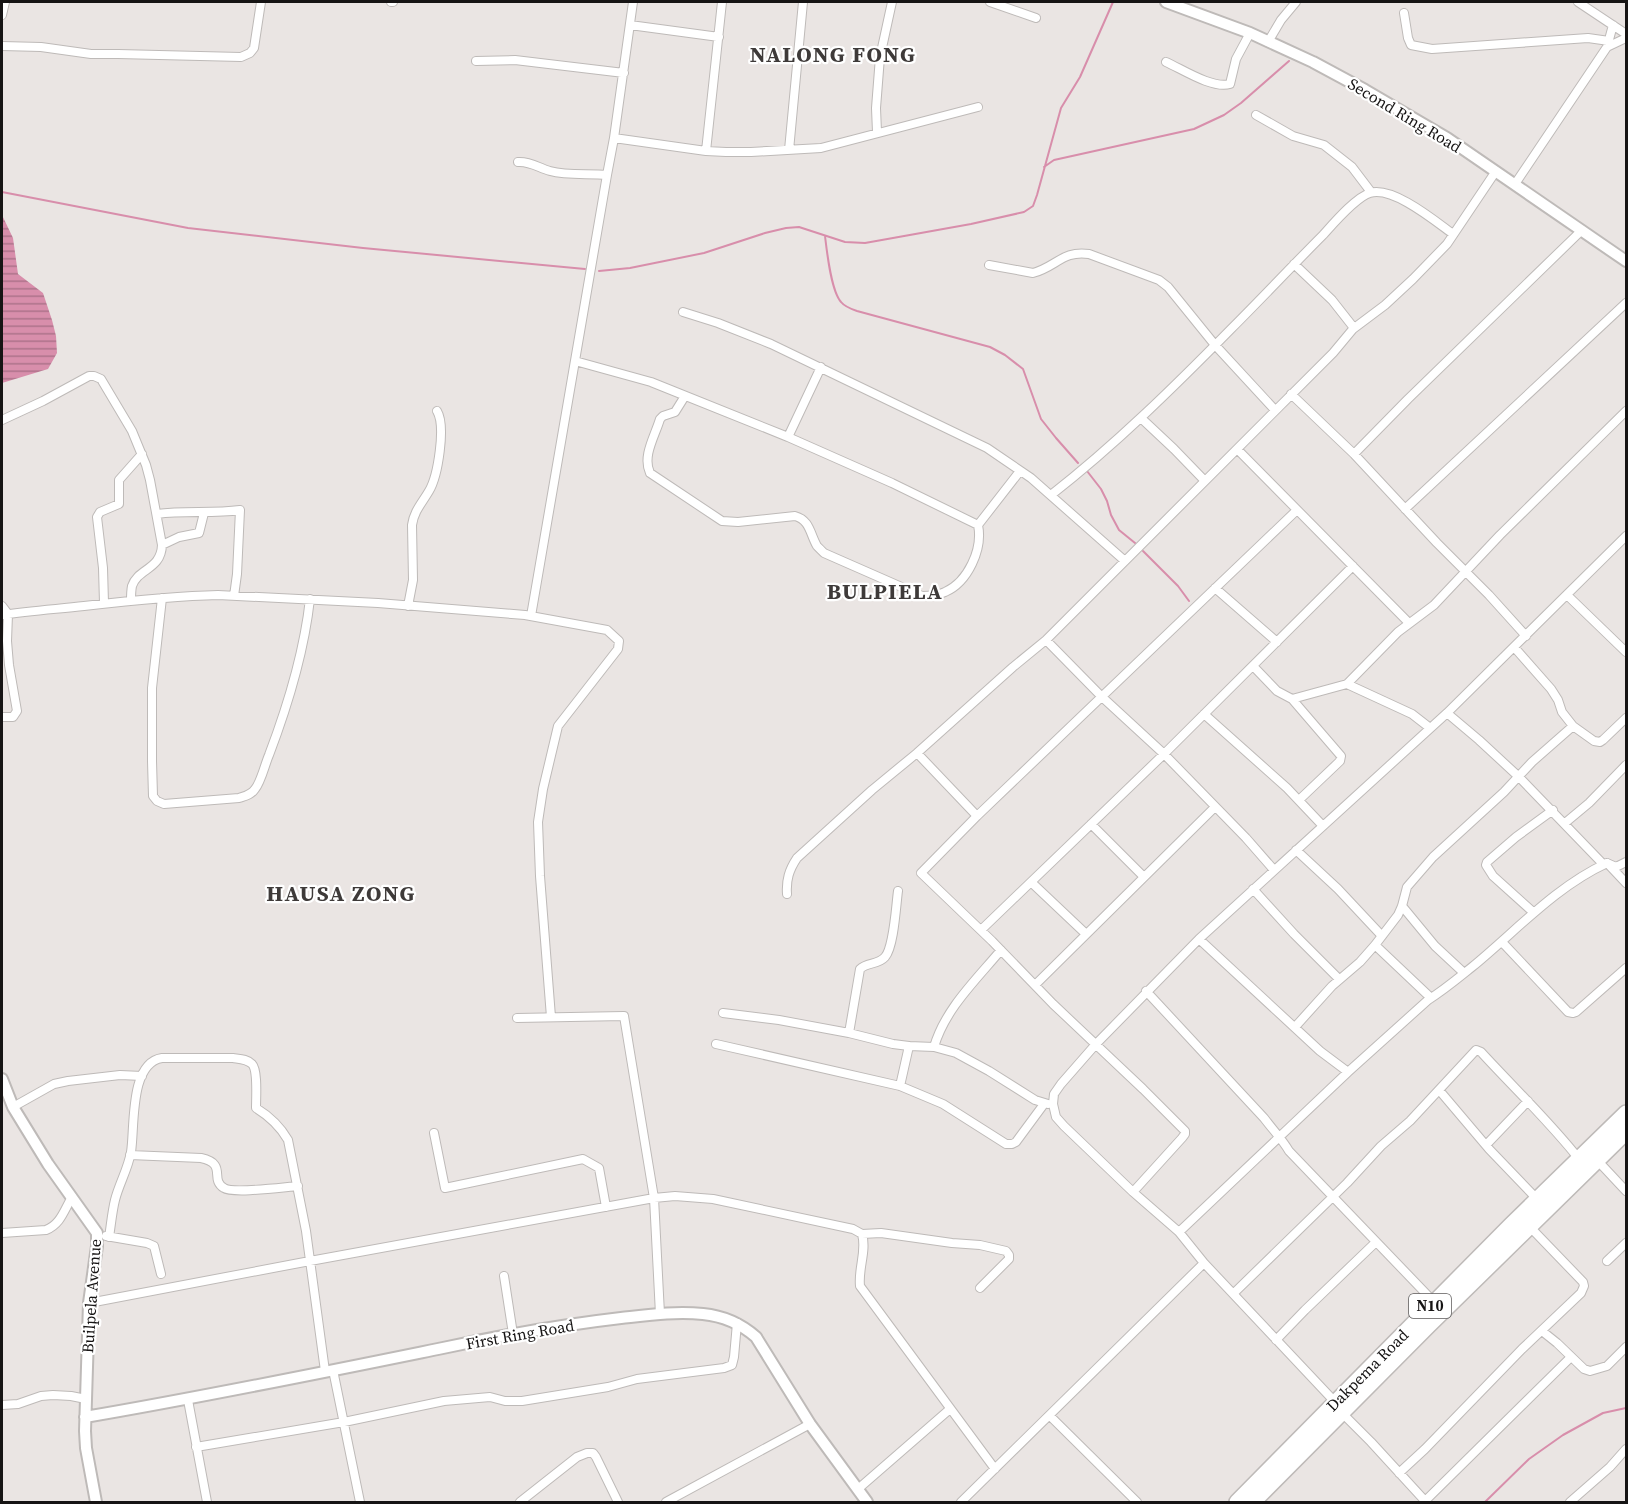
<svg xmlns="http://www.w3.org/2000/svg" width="1628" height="1504" viewBox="0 0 1628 1504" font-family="'Source Serif 4',serif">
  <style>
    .water { fill: url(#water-rules) }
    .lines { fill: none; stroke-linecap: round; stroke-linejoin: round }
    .stream { stroke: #d88eab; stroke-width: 2 }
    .street-casing { stroke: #bebab8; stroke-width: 10 }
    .secondary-casing { stroke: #bebab8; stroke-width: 14 }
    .highway-casing { stroke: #bebab8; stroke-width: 18 }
    .street { stroke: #fff; stroke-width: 8 }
    .secondary { stroke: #fff; stroke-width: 10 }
    .highway { stroke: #fff; stroke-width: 15 }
    .labels { text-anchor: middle; stroke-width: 4.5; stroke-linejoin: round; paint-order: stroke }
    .shield { fill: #fff; stroke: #5c5a5a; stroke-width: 1.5 }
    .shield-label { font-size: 15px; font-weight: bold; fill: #161414 }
    .street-label { font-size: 16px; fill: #161414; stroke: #fff }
    .district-label { font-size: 22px; font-weight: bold; letter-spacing: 1.5px; fill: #3e3a39; stroke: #fff }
  </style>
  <defs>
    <pattern id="water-rules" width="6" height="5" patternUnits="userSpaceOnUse" patternTransform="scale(1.5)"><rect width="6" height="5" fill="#d88eab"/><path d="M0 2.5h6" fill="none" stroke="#ae738a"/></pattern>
  </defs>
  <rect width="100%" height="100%" fill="#eae5e3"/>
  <path class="water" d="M2 215 13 238 18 274 43 293 52 320 56 336 57 353 48 369 2 383Z"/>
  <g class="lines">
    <path class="stream" d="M1044 167 1054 160 1194 129 1224 115 1241 103 1289 61
      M2 192 188 228 363 248 585 269
      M825 236C827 252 831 291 841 302 845 307 851 309 857 311L990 347 1005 355 1023 369 1041 419 1056 438 1078 463
      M599 271 630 268 704 253 765 233 786 228 799 227 845 242 865 243 893 238 971 224 1024 212 1033 206 1037 195 1061 108 1080 77 1113 2
      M1087 471 1101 489 1107 501 1111 515 1119 530 1135 543
      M1143 551 1178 586 1189 601
      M1485 1502 1529 1459 1563 1435 1603 1413 1626 1408"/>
    <g class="street-casing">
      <path id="street" d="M391 2H393
        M990 2 1036 18
        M1578 2 1626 34
        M1404 13 1408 38 1411 45 1432 49 1588 38 1609 41
        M2 15 5 2
        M630 25 719 37
        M1268 42 1281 20 1296 2
        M2 46 41 47 91 54H118L241 57 250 53 254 48 261 2
        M1607 47 1626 38
        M476 61 515 60 624 73
        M1166 62C1182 69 1212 89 1230 84L1236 59 1250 33
        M1256 115 1293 136 1324 145 1352 167 1371 192
        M877 132 876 108 880 57 892 2
        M614 138 706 151 726 152H751L821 148 978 107
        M789 150 803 2
        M706 151 722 2
        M518 162C530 161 539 168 550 171 568 176 589 173 607 175
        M1515 184 1607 47 1613 25
        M1294 264 1332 300 1354 328
        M989 265 1033 273C1056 267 1063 250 1089 254L1159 280 1168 287 1215 345 1275 410
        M683 312 718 323 771 344 987 448 1031 478 1125 561
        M575 361 651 382 788 437 892 483 978 525
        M1291 394 1354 454 1437 543 1489 595 1526 636
        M685 396 675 412 663 416 660 419C655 436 642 456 650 473L722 521 738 522 795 516C810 520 810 534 817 546 818 547 824 553 824 553L922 596C930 596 937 596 945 592 968 582 983 549 978 525L1020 471
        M1141 418 1174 449 1205 481
        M2 420 43 401 89 376H94L101 379 132 431 146 465 150 480 162 545C161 570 138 568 132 586 131 591 131 596 131 601
        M788 437 821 367
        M1237 449 1409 623
        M1354 454 1408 399 1582 230
        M1051 495C1115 445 1174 387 1231 329 1262 298 1292 266 1323 235 1333 224 1356 197 1370 193 1393 186 1435 221 1453 234
        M1405 509 1626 303
        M157 514C185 510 212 514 240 510L237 574 234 596
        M162 545 179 537 199 533 204 513
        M1215 588 1277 642
        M1567 595 1626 652
        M162 598 152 688V761L153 796 157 801 164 804 239 798C245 796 251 795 255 789 261 782 265 764 269 755 288 705 304 653 310 599
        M104 603 103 568 97 517 100 512 119 504V480L142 454
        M2 606 8 614 7 641 9 665 17 711 13 717H2
        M408 606 413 580 412 525C414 511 422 503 429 491 438 476 446 426 437 411
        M2 615C29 611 57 609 84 606 128 601 173 596 218 595L378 603 525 615 607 630 619 641 618 649 558 726 543 789 538 822 540 876 551 1017
        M531 616 607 175 614 138 633 2
        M1046 640 1101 696 1164 754 1246 838 1274 870
        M1514 647 1551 689 1558 700 1562 712 1573 726 1594 741 1600 742 1603 740 1626 718
        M1253 666 1277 691 1292 699 1347 684 1398 632 1434 605 1500 535 1626 411
        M1347 684 1412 714 1430 728
        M1292 699 1341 756 1340 761 1299 800
        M1447 713 1479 740 1519 777 1603 864 1607 863 1616 867 1626 862
        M1204 714 1287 788 1323 826
        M917 753 1013 667 1046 640 1333 353 1353 329 1385 305 1413 279 1447 244 1496 171
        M1565 823 1589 803 1626 765
        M1091 824 1144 877
        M1296 850 1338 889 1382 936
        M1610 866 1626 883
        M1031 882 1086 934
        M1253 889 1294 934 1339 979
        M787 894C786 880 789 870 797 858L872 790 917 753 977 816
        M1402 906 1435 946 1464 973
        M1533 912 1493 876 1486 865 1487 862 1516 837 1553 810
        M981 930 1164 754 1353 566
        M1199 939 1320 1051 1348 1072
        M1502 942 1568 1012 1573 1013 1576 1012 1626 968
        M1375 945 1431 998
        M1035 985 1215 807
        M1146 991 1264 1118C1273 1130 1282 1139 1289 1151L1434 1302
        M723 1013 779 1020 849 1033 893 1044 909 1046 934 1047 956 1053 989 1071 1035 1100 1048 1104
        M517 1018 624 1016 654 1198 660 1314
        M1295 1027 1332 986 1360 962 1375 945 1398 915 1402 906 1407 887 1433 857 1504 792 1532 762 1573 726
        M849 1033 860 969C867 962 878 965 885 957 894 947 896 905 898 891
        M716 1044 900 1086 943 1104 1006 1144H1012L1016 1142 1044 1104
        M934 1047C945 1009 976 980 1001 950
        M900 1086 909 1046
        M1439 1090 1489 1149 1537 1199
        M13 1107 54 1084 68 1081 120 1075 142 1076
        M434 1133 445 1188 583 1159 599 1168 606 1207
        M1486 1145 1528 1101
        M130 1155 201 1158C228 1164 209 1179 224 1188 233 1194 284 1187 298 1186
        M1597 1160 1626 1191
        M1133 1192 1182 1138 1185 1134V1131L1143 1089 1053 1004 992 941 921 873 977 816 1297 510
        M1179 1232 1348 1072 1428 1000C1444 990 1457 979 1472 967 1516 931 1555 887 1607 863
        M2 1233 46 1230C61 1224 64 1210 72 1197
        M862 1234 881 1233 952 1243 980 1245 1006 1251 1009 1255V1259L980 1288
        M106 1236 147 1243 154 1246 161 1274
        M109 1237C111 1225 112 1212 115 1200 119 1184 128 1169 131 1152 135 1128 129 1063 162 1058H233C240 1059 247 1059 252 1064 258 1070 256 1098 256 1108 269 1116 280 1126 288 1140L306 1231 325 1371
        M1607 1261 1626 1243
        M504 1276 513 1334
        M1234 1293 1347 1183 1381 1146 1410 1121 1476 1050 1481 1052C1514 1088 1549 1121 1579 1159
        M89 1303 310 1261 654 1198 675 1196 713 1199 853 1229 862 1234C867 1251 858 1268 860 1286L995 1469
        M1542 1331 1557 1343 1584 1369 1590 1371 1607 1366 1626 1347
        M1276 1340 1305 1310 1376 1242
        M333 1370 360 1502
        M188 1400 207 1502
        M1335 1402 1204 1263 1179 1232 1133 1192 1064 1126 1056 1117 1053 1104 1054 1094 1061 1084 1096 1044 1199 939 1447 713 1626 536
        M2 1405 18 1404 41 1396 53 1395 71 1396 86 1399
        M1342 1413 1371 1442 1426 1502
        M1050 1416 1137 1502
        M196 1447 344 1422 444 1401 490 1397 505 1401H522L608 1387 637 1379 724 1368 732 1365 734 1357 737 1323
        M1399 1473 1425 1449 1522 1349 1581 1293 1584 1286 1583 1282 1529 1226
        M858 1489 950 1409
        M1425 1501 1571 1357
        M520 1502 577 1457 587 1453H593L596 1457 618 1502
        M666 1502 810 1424
        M961 1502 1204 1263
        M1570 1502 1610 1467 1626 1449"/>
    </g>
    <g class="secondary-casing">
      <path id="secondary" d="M1166 2 1250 33 1313 62 1365 90 1447 138 1626 261
        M2 1079 13 1107 48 1164 97 1233V1246L89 1303 85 1431 86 1448 96 1502
        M85 1417C203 1397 320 1373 438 1349 499 1336 560 1325 621 1318 648 1315 676 1311 703 1314 724 1316 740 1323 756 1337L810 1424 867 1502"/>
    </g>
    <g class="highway-casing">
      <path id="highway" d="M1237 1502 1511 1225 1626 1113
        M1253 1502 1428 1326 1626 1132"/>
    </g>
    <use href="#street" class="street"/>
    <use href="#secondary" class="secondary"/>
    <use href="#highway" class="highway"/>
  </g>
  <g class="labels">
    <rect class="shield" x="1409" y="1294" width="42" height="24" rx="4.5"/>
    <g class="shield-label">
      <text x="1430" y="1311">N10</text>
    </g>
    <g class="street-label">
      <text transform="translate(1405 115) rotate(31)" y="6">Second Ring Road</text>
      <text transform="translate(91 1296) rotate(-86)" y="6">Builpela Avenue</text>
      <text transform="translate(520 1334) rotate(-10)" y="6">First Ring Road</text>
      <text transform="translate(1367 1370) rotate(-45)" y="6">Dakpema Road</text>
    </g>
    <g class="district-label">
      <text x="833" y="62">NALONG FONG</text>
      <text x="885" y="599">BULPIELA</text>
      <text x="341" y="901">HAUSA ZONG</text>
    </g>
  </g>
  <rect width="1628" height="1504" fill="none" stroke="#161414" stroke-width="6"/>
</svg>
